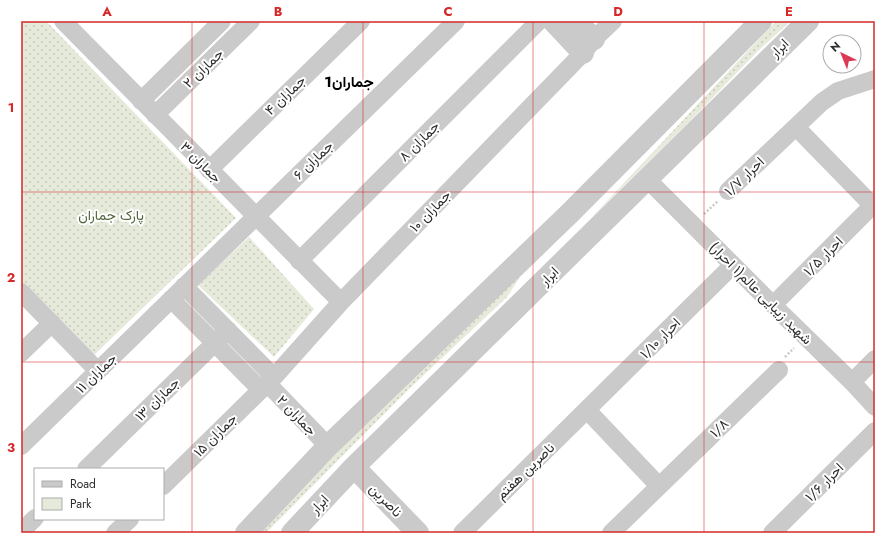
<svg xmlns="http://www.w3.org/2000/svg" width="896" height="554" viewBox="0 0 896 554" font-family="Jost,Vazirmatn,sans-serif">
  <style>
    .green { fill: url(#green-dots) }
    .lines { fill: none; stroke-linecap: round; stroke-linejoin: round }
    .path { stroke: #cacaca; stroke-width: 2.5; stroke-dasharray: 2 2; stroke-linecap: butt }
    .minor { stroke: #cacaca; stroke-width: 18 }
    .tertiary { stroke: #cacaca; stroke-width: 22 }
    .grid { fill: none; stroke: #d62828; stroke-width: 1; stroke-opacity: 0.55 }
    .labels { text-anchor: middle; stroke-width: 4; stroke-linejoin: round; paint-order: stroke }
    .street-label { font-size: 14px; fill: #2d2d2d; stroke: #fff }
    .park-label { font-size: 14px; fill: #54663d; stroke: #fff }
    .neighbourhood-label { font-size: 15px; font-weight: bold; fill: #000; stroke: #fff }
    .neatline { fill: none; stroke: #d62828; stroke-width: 1.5 }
    .grid-label { font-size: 13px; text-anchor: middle; font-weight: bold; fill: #d62828 }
  </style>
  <defs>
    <pattern id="green-dots" width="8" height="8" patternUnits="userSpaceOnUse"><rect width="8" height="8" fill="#e5eadb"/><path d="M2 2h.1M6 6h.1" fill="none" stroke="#c5c9bc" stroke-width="1.8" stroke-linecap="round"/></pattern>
  </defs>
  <rect width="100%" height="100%" fill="#fff"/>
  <path class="green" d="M21 21H46L236 218 91 358 21 286Z
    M776 21H791L759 50 690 121 592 217Z
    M249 237 314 309 274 357 198 285Z
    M551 241 553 245 520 277 507 297 409 389 266 533H256L372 414Z"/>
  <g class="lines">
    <path class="path" d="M704 214 718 201
      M785 357 794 348"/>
    <path class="minor" d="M63 21 341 302
      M141 101 222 21
      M155 115 251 21
      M796 127 873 206
      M209 170 361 21
      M647 179 773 305 852 382 875 407
      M728 191 822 102 838 91 875 79
      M299 261 539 21
      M184 286 274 377
      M21 292 98 371
      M171 299 261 390
      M773 305 875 203
      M21 353 52 323
      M852 382 875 359
      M267 383 328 446
      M587 410 659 486
      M21 446 456 21
      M86 469 228 330
      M163 486 274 377 341 302 583 53 594 39 613 21
      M21 532 35 518
      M115 533 130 519
      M462 533 733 265
      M611 533 779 370
      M772 533 875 431"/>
    <path class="tertiary" d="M553 21 583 53
      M576 21 594 39
      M354 467 418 533
      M246 533 328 446 569 214 761 21
      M292 533 354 467 808 21"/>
  </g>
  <path class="grid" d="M192 21V533M363 21V533M533 21V533M704 21V533M21 192H875M21 362H875"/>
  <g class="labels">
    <g class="street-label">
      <text transform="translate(779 48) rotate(-45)" y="5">ابرار</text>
      <text transform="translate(203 68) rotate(-44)" y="5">جماران ۲</text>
      <text transform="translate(285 95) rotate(-44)" y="5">جماران ۴</text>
      <text transform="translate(419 141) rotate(-45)" y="5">جماران ۸</text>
      <text transform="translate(313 160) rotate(-44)" y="5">جماران ۶</text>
      <text transform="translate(201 162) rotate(45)" y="5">جماران ۳</text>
      <text transform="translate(744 176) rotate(-44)" y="5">۱/۷ احرار</text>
      <text transform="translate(430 211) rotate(-46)" y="5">جماران ۱۰</text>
      <text transform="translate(823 256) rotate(-45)" y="5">۱/۵ احرار</text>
      <text transform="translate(549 276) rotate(-45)" y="5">ابرار</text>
      <text transform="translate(761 293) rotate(45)" y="5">شهید زیبایی عالم(۱ احرار)</text>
      <text transform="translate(660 338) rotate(-45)" y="5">۱/۱۰ احرار</text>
      <text transform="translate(96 373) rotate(-44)" y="5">جماران ۱۱</text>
      <text transform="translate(157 399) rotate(-44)" y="5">جماران ۱۳</text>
      <text transform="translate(297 415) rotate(46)" y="5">جماران ۲</text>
      <text transform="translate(719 428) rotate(-44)" y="5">۱/۸</text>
      <text transform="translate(215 435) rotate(-45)" y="5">جماران ۱۵</text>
      <text transform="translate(525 471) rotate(-44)" y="5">ناصرین هفتم</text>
      <text transform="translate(824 482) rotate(-45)" y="5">۱/۶ احرار</text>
      <text transform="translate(386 500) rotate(46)" y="5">ناصرین</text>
      <text transform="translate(319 504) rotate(-47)" y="5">ابرار</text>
    </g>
    <g class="park-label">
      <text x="111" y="220">پارک جماران</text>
    </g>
    <g class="neighbourhood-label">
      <text x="349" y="87">جماران1</text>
    </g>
  </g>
  <rect width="896" height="554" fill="none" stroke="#ffffff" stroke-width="44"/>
  <rect x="34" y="468" width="130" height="52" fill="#ffffff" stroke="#ababab"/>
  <rect x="42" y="481" width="20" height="6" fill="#cacaca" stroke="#ababab"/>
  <text x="70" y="488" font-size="12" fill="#2d2d2d">Road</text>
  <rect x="42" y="498" width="20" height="12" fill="#e5eadb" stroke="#ababab"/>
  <text x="70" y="508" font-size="12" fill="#2d2d2d">Park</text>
  <g transform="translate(842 54) rotate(317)"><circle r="19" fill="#ffffff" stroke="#ababab"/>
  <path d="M0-3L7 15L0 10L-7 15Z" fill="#db3955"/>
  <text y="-6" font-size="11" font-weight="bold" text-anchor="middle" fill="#2d2d2d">N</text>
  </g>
  <rect x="22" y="22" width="852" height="510" class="neatline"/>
  <g class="grid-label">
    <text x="107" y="16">A</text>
    <text x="278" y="16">B</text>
    <text x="448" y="16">C</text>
    <text x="618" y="16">D</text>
    <text x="789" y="16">E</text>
    <text x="11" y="112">1</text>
    <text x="11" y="282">2</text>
    <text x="11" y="452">3</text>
  </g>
</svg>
